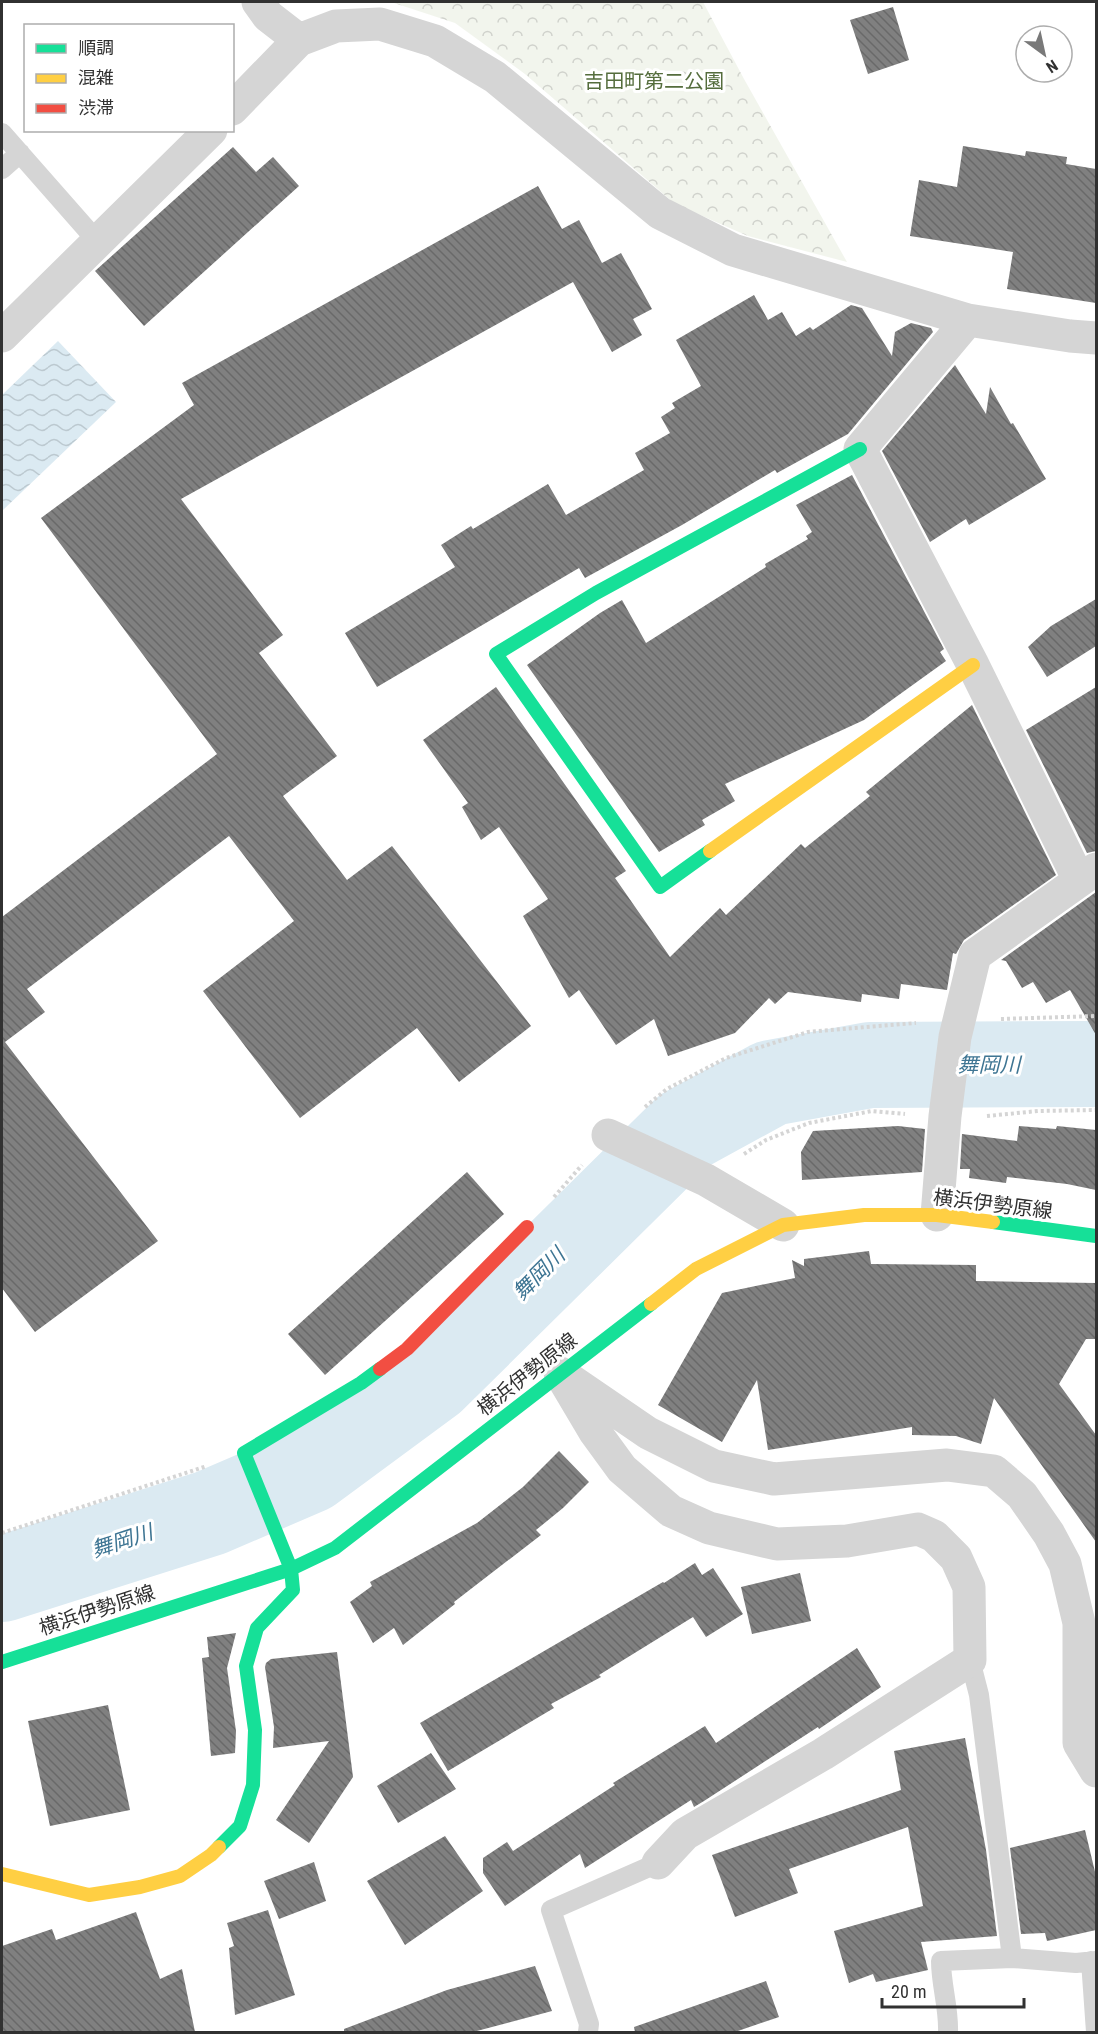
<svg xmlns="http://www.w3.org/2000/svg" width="1098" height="2034" viewBox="0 0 1098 2034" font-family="'Roboto Condensed','Noto Sans JP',sans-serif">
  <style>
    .forest { fill: url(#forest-crowns) }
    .water { fill: url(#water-waves) }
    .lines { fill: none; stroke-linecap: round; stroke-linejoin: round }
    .river { stroke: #dbeaf2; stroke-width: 86 }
    .building { fill: url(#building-back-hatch) }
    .path { stroke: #d5d5d5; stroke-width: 4; stroke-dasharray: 3 3; stroke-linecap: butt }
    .lane { stroke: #d5d5d5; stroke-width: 20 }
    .street { stroke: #d5d5d5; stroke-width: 33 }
    .fast { stroke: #16e098; stroke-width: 14 }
    .slow { stroke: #ffcf43; stroke-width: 14 }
    .jam { stroke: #f24e42; stroke-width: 14 }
    .labels { text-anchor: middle; stroke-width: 6; stroke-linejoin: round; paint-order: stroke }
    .park-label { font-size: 20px; fill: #556d3d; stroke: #fff }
    .street-label { font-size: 20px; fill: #313131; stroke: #fff }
    .water-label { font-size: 21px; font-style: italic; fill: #3e7593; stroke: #fff }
  </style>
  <defs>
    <pattern id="forest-crowns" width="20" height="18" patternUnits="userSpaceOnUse" patternTransform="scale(1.5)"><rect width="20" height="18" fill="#f2f5ed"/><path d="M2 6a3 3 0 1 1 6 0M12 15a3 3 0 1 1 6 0" fill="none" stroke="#d0d2cc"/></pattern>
    <pattern id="water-waves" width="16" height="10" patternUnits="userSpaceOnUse" patternTransform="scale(1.5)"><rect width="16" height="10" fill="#dbeaf2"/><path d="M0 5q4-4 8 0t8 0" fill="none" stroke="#bcc9d0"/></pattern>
    <pattern id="building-back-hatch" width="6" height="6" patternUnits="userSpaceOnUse" patternTransform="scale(1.5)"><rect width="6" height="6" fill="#808080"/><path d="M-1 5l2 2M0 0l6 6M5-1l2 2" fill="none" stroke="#696969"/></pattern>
  </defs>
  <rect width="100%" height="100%" fill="#fff"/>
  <path class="forest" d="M391 2H703L744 79 847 262 748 236 675 204 525 74 455 23Z"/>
  <path class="water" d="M58 341 116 402 2 511V395Z"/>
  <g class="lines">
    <path class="river" d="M2 1579 210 1513 310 1470 432 1380 685 1130 771 1083 870 1065 1096 1064"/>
  </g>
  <path class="building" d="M893 7 909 60 868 74 850 20Z
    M963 146 1025 156 1026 151 1067 157 1066 164 1096 169V303L1007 289 1013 252 910 236 919 180 957 187Z
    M233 147 256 172 273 157 299 186 144 326 95 271Z
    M538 186 562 229 579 220 602 263 621 253 652 309 633 319 642 335 612 352 573 282 181 499 283 635 259 653 337 756 283 796 347 880 392 846 531 1026 459 1082 417 1028 300 1118 203 991 294 921 229 836 27 989 45 1012 5 1042 158 1241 35 1332 2 1288V917L217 754 41 518 194 405 182 383Z
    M754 295 768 320 782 312 796 336 810 327 813 330 851 305 862 308 892 356 895 332 911 323 931 328 933 332 848 434 777 473 775 470 682 525 585 578 579 568 377 687 345 633 455 567 441 545 471 526 473 529 548 484 566 515 644 470 635 453 670 433 661 417 675 408 672 403 701 386 676 340Z
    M955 365 986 414 990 387 1011 424 1013 423 1046 479 969 525 966 519 930 542 882 451Z
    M852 475 944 649 940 652 946 661 864 720 725 784 735 801 702 820 705 825 659 852 527 665 600 613 622 600 646 643 766 567 765 564 808 539 806 536 812 532 796 505Z
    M1096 599V646L1047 677 1028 647 1051 626Z
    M496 687 626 871 615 878 670 957 720 908 726 915 801 844 805 848 870 796 866 792 972 705 1056 875 964 940 956 954 953 953 947 990 901 984 899 999 862 994 861 1002 788 992 775 1004 769 998 735 1033 668 1056 654 1019 616 1045 579 990 569 998 523 916 548 899 499 827 481 840 462 807 468 803 423 740Z
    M1096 687V851L1087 853 1026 730Z
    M1096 892V1035L1070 990 1046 1003 1033 982 1022 988 1006 961 1001 960Z
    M898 1126 925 1129 922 1172 802 1180 801 1152 813 1131Z
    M1019 1126 1056 1129 1057 1126 1096 1130V1190L1067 1184 1007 1177 1006 1183 969 1178 970 1169H960L962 1134 1017 1141Z
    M467 1172 504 1214 325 1375 288 1334Z
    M869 1251 871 1264 976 1265V1281L1096 1283V1339H1086L1059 1384 1096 1435V1542L994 1398 981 1444 956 1436 912 1435V1427L768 1450 757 1380 722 1442 658 1405 722 1293 795 1278 792 1260 804 1266V1259Z
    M559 1451 589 1482 563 1508 536 1530 541 1535 454 1602 455 1604 403 1645 394 1628 373 1643 350 1602 372 1586 370 1582 477 1523 523 1487Z
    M695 1563 702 1575 713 1568 743 1614 706 1637 693 1617 599 1675 601 1677 551 1704 554 1708 448 1771 420 1723 663 1582 664 1583Z
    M800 1573 811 1621 752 1634 741 1587Z
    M236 1633 227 1668 236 1731 235 1753 211 1756 202 1658 209 1657 207 1637Z
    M857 1648 881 1687 819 1729 818 1727 704 1801 694 1807 691 1800 585 1868 580 1854 505 1906 483 1873V1858L507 1842 513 1851 615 1785 613 1783 705 1726 716 1743Z
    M337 1652 353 1777 309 1843 276 1820 329 1741 273 1748 274 1727 265 1667 266 1663 271 1659Z
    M108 1705 130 1810 50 1826 28 1721Z
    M965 1738 986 1850 997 1936 921 1942 928 1970 876 1982 873 1974 849 1983 834 1931 923 1906 908 1827 789 1869 798 1893 735 1917 712 1855 901 1790 894 1751Z
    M431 1753 456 1789 398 1823 377 1786Z
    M1085 1830 1096 1876V1930L1047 1941 1045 1933 1021 1934 1010 1848Z
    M445 1836 483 1891 405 1945 367 1881Z
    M314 1862 326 1901 279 1919 264 1881Z
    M268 1910 295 1995 235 2015 229 1948 234 1946 227 1923Z
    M136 1912 160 1979 182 1969 195 2032H2V1946L52 1929 56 1940Z
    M535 1966 552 2011 473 2032H344V2029L447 1990Z
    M766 1981 779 2017 735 2032H635L634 2027Z"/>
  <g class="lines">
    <path class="path" d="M1001 1019 1096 1016
      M645 1107 667 1089 726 1058 808 1032 916 1023
      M987 1116 1038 1111 1096 1110
      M744 1154 766 1140 809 1123 872 1111 905 1114
      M554 1197 582 1165
      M2 1533 207 1466"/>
    <path class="lane" d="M2 133 97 241
      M2 169 20 153
      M970 1660 979 1695 1012 1958 1076 1963 1096 1961
      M1091 1961 1096 2032
      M588 2032 589 2024 551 1910 658 1863
      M948 2032C949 2008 941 1985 941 1961L1012 1958"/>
    <path class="street" d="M258 2 268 16 299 40
      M232 109 299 40 336 26 380 24 435 41 495 77 660 213 733 250 968 320 1070 336 1096 338
      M968 320 860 449 973 665 1079 880
      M2 336 211 130
      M608 1135 706 1180 783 1225
      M937 1215 945 1116 955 1037 975 955 1096 869
      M560 1373 595 1432 622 1469 671 1511 709 1528 777 1544 847 1541 918 1529 934 1536 956 1558 969 1587 970 1660 823 1754 685 1834 658 1863
      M569 1379 648 1433 714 1466 774 1479 947 1465 994 1471 1022 1495 1049 1534 1065 1564 1079 1623V1743L1096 1771"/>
    <path class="fast" d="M710 851 660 887 496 654 596 593 860 449
      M993 1222 1096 1236
      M2 1662 291 1569 335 1548 651 1304
      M219 1847 240 1826 253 1785 255 1730 246 1666 257 1628 293 1590 291 1569 244 1453 361 1383 380 1369"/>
    <path class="slow" d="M710 851 973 665
      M651 1304 696 1269 783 1225 864 1215H937L993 1222
      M2 1874 89 1895 140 1887 180 1876 211 1855 219 1847"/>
    <path class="jam" d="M380 1369 407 1349 527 1227"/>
  </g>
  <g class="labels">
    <g class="park-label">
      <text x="654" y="88">吉田町第二公園</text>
    </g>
    <g class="street-label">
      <text transform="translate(993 1204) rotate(7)" y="7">横浜伊勢原線</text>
      <text transform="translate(527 1374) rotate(-38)" y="7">横浜伊勢原線</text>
      <text transform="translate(97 1610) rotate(-18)" y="7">横浜伊勢原線</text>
    </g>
    <g class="water-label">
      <text x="989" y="1072">舞岡川</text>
      <text transform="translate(539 1274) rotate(-45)" y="7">舞岡川</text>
      <text transform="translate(122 1541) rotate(-18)" y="7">舞岡川</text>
    </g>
  </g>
  <rect width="1098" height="2034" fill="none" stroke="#313131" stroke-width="6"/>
  <rect x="24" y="24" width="210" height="108" fill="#ffffff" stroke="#adadad" stroke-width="1.5"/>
  <rect x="36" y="44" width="30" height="9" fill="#16e098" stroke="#adadad" stroke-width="1.5"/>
  <text x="78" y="54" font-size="18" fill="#313131">順調</text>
  <rect x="36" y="74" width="30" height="9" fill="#ffcf43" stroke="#adadad" stroke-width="1.5"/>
  <text x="78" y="84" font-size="18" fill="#313131">混雑</text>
  <rect x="36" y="104" width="30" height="9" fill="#f24e42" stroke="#adadad" stroke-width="1.5"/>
  <text x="78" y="114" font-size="18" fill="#313131">渋滞</text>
  <g transform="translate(1044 54) rotate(147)"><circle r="28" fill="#ffffff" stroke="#adadad" stroke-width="1.5"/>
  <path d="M0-4.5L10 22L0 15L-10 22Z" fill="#797979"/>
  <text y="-9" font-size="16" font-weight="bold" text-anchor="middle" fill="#313131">N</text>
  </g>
  <path d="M882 1998v9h142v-9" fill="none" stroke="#313131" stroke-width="3"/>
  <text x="891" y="1998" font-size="18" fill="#313131" stroke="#ffffff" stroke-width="4.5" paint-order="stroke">20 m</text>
</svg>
